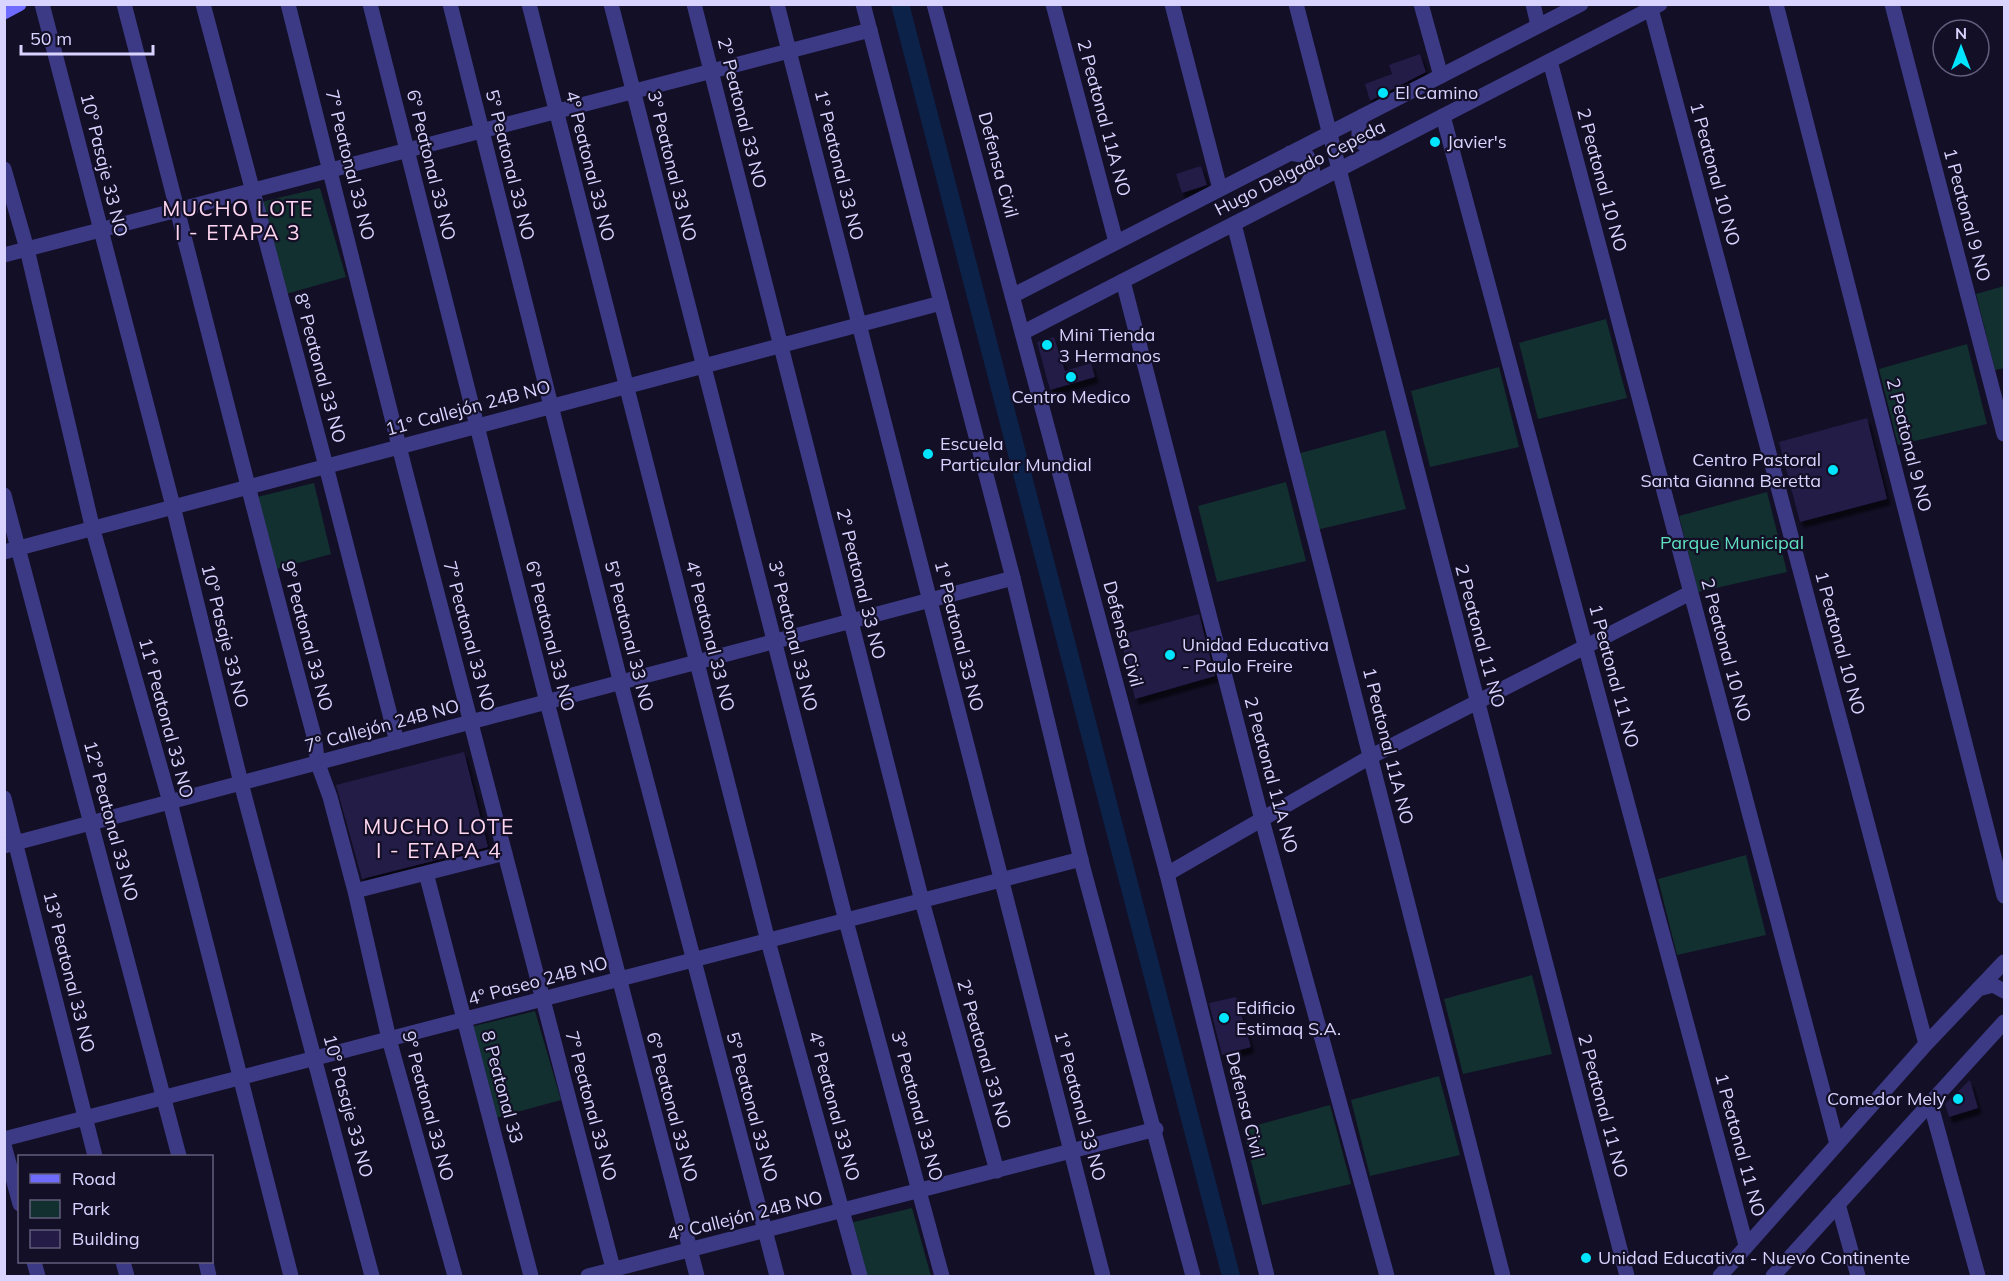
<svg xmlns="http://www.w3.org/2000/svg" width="2009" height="1281" viewBox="0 0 2009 1281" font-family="Mulish,sans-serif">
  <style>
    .green { fill: #12302f }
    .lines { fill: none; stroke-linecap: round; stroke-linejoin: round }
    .canal { stroke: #0c2248; stroke-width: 18 }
    .building { fill: #241b47; filter: url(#shadow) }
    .minor { stroke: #3d3a85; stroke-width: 15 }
    .tertiary { stroke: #3d3a85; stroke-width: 15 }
    .secondary { stroke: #6f6bff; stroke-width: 15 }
    .poi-dot { fill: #00e5ff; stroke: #130f26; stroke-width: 2 }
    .labels { text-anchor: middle; stroke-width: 4.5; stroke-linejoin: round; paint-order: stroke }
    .poi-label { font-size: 18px; fill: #d9d4ff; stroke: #130f26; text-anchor: start }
    .street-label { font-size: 18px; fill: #d9d4ff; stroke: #130f26 }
    .park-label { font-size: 18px; fill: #5fe0c0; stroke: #130f26 }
    .quarter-label { font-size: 21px; letter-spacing: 1.5px; fill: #ffd6f0; stroke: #130f26 }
  </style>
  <defs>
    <filter id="shadow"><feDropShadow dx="3.5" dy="6" stdDeviation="1.5" flood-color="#0009"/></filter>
  </defs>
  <rect width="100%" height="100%" fill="#130f26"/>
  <path class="green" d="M320 188 346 277 286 294 261 202Z
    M2004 286V368L1995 370 1976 294Z
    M1606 319 1627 398 1538 419 1519 343Z
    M1967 344 1987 424 1898 445 1879 369Z
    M1499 367 1519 447 1430 467 1411 391Z
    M1385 430 1406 509 1316 530 1297 454Z
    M1286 482 1306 561 1217 582 1198 506Z
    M314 483 331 554 273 570 253 498Z
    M1767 492 1787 572 1698 592 1679 516Z
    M1746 855 1766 935 1677 955 1658 879Z
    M1532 975 1552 1054 1463 1074 1444 999Z
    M535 1011 561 1100 495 1118 470 1027Z
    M1439 1076 1460 1155 1370 1176 1351 1100Z
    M1330 1105 1351 1184 1262 1205 1243 1129Z
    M912 1208 931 1276H864L850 1223Z"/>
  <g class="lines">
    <path class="canal" d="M900 4 1231 1276"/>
  </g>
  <path class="building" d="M1420 54 1426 72 1370 101 1365 84 1392 74 1389 65Z
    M1201 166 1207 185 1182 193 1176 174Z
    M1054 337 1065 371 1091 363 1095 377 1050 390 1037 342Z
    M1867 418 1887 499 1800 522 1779 442Z
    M1199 614 1215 676 1135 699 1120 635Z
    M464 752 488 847 362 879 336 785Z
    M1236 997 1251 1047 1222 1055 1209 1003Z
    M1970 1080 1978 1108 1949 1117 1945 1104Z"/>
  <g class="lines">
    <path class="minor" d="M42 4 173 506 241 783 372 1276
      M124 4C188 248 248 493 314 736L318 764 330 797 355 891 389 1039 455 1276
      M203 4 326 466 397 742
      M288 4 404 466 615 1276
      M370 4 547 702 697 1276
      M450 4 620 680 777 1276
      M529 4 768 941 860 1276
      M611 4 846 921 942 1276
      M694 4 922 901 997 1171
      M777 4 1103 1276
      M1053 4 1116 242
      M1172 4 1220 189
      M1296 4 1627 1276
      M1421 4 1441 76
      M1533 4 1538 25
      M1776 4 2004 896
      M1892 4 2004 434
      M1651 9 1926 1044
      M1550 61 1837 1144
      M1443 116 1746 1245
      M4 169 27 249 93 530 170 802 291 1276
      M1234 224 1503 1276
      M4 255 870 30
      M1123 281 1262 820 1387 1276
      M4 495 179 1156
      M4 552 941 303
      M4 798 95 1156
      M4 846 1013 578
      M426 873 531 1276
      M1167 874 1370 757 1690 593
      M355 891 505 853
      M1930 1102 1978 1276
      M4 1139 1081 859
      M4 1145 20 1204
      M1838 1204 1858 1276
      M34 1262 38 1276
      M123 1262 127 1276
      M206 1262 209 1276
      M588 1276 1156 1129"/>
    <path class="tertiary" d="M863 4 1013 578 1082 864 1193 1276
      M934 4 1167 874 1267 1276
      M1362 116 1359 124V141L1370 148H1381
      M1290 153 1307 156C1316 168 1313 176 1305 187
      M1012 296 1581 4
      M1022 333 1660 4
      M1978 989 1993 985 2004 991
      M1720 1276 1926 1044 2004 962
      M1773 1276 2004 1022"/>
    <path class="secondary" d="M4 12 19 4"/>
  </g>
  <g class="poi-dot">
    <circle cx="1383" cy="93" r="6"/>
    <circle cx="1435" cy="142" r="6"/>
    <circle cx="1047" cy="345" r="6"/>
    <circle cx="1071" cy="377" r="6"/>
    <circle cx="928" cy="454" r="6"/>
    <circle cx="1833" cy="470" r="6"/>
    <circle cx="1170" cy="655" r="6"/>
    <circle cx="1224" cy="1018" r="6"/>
    <circle cx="1958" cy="1099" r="6"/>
    <circle cx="1586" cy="1258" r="6"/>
  </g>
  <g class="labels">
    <g class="poi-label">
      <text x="1395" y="99">El Camino</text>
      <text x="1447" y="148">Javier's</text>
      <text x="1059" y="341">Mini Tienda<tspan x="1059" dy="21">3 Hermanos</tspan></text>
      <text x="1071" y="403" text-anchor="middle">Centro Medico</text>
      <text x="940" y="450">Escuela<tspan x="940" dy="21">Particular Mundial</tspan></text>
      <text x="1821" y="466" text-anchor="end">Centro Pastoral<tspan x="1821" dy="21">Santa Gianna Beretta</tspan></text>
      <text x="1182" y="651">Unidad Educativa<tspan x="1182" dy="21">- Paulo Freire</tspan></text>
      <text x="1236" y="1014">Edificio<tspan x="1236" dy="21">Estimaq S.A.</tspan></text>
      <text x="1946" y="1105" text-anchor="end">Comedor Mely</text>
      <text x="1598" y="1264">Unidad Educativa - Nuevo Continente</text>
    </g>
    <g class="street-label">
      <text transform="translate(742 113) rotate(76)" y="6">2° Peatonal 33 NO</text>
      <text transform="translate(1104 118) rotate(75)" y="6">2 Peatonal 11A NO</text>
      <text transform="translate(104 165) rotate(76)" y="6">10° Pasaje 33 NO</text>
      <text transform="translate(350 165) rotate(76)" y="6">7° Peatonal 33 NO</text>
      <text transform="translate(431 165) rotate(76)" y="6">6° Peatonal 33 NO</text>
      <text transform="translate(510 165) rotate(76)" y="6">5° Peatonal 33 NO</text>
      <text transform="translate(839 165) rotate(76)" y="6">1° Peatonal 33 NO</text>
      <text transform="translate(998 165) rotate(75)" y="6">Defensa Civil</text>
      <text transform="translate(590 166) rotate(76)" y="6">4° Peatonal 33 NO</text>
      <text transform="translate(672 166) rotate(76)" y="6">3° Peatonal 33 NO</text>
      <text transform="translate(1300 168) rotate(-27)" y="6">Hugo Delgado Cepeda</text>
      <text transform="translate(1715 174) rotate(75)" y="6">1 Peatonal 10 NO</text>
      <text transform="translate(1602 180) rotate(75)" y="6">2 Peatonal 10 NO</text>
      <text transform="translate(1967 215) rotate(75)" y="6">1 Peatonal 9 NO</text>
      <text transform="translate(320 368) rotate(75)" y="6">8° Peatonal 33 NO</text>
      <text transform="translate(468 408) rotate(-15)" y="6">11° Callejón 24B NO</text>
      <text transform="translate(1909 445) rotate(76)" y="6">2 Peatonal 9 NO</text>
      <text transform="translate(861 584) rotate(76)" y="6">2° Peatonal 33 NO</text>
      <text transform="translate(1123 634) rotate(75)" y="6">Defensa Civil</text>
      <text transform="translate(225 636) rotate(76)" y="6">10° Pasaje 33 NO</text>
      <text transform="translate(307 636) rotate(75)" y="6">9° Peatonal 33 NO</text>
      <text transform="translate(469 636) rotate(75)" y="6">7° Peatonal 33 NO</text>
      <text transform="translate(550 636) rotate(76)" y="6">6° Peatonal 33 NO</text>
      <text transform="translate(629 636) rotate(76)" y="6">5° Peatonal 33 NO</text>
      <text transform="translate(710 636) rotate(76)" y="6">4° Peatonal 33 NO</text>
      <text transform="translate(793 636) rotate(76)" y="6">3° Peatonal 33 NO</text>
      <text transform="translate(959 636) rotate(76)" y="6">1° Peatonal 33 NO</text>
      <text transform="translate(1480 636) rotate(75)" y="6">2 Peatonal 11 NO</text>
      <text transform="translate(1840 643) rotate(75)" y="6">1 Peatonal 10 NO</text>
      <text transform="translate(1726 650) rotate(75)" y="6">2 Peatonal 10 NO</text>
      <text transform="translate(1614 676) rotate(75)" y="6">1 Peatonal 11 NO</text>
      <text transform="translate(166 718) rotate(75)" y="6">11° Peatonal 33 NO</text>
      <text transform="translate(382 726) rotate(-15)" y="6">7° Callejón 24B NO</text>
      <text transform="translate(1388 746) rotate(76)" y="6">1 Peatonal 11A NO</text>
      <text transform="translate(1271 775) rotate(75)" y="6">2 Peatonal 11A NO</text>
      <text transform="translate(111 821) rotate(75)" y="6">12° Peatonal 33 NO</text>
      <text transform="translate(69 972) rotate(76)" y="6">13° Peatonal 33 NO</text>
      <text transform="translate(538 981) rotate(-15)" y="6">4° Paseo 24B NO</text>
      <text transform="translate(984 1054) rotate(74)" y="6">2° Peatonal 33 NO</text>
      <text transform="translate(502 1087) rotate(75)" y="6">8 Peatonal 33</text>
      <text transform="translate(1245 1105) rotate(76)" y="6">Defensa Civil</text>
      <text transform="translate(348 1106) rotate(75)" y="6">10° Pasaje 33 NO</text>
      <text transform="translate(428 1106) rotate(75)" y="6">9° Peatonal 33 NO</text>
      <text transform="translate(591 1106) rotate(75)" y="6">7° Peatonal 33 NO</text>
      <text transform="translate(834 1106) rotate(75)" y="6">4° Peatonal 33 NO</text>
      <text transform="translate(917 1106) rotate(75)" y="6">3° Peatonal 33 NO</text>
      <text transform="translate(1080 1106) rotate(75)" y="6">1° Peatonal 33 NO</text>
      <text transform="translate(1603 1106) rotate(75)" y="6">2 Peatonal 11 NO</text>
      <text transform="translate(672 1107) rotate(75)" y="6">6° Peatonal 33 NO</text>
      <text transform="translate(752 1107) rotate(75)" y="6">5° Peatonal 33 NO</text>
      <text transform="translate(1740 1145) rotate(75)" y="6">1 Peatonal 11 NO</text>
      <text transform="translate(745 1216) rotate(-14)" y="6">4° Callejón 24B NO</text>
    </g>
    <g class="park-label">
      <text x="1732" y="549">Parque Municipal</text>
    </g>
    <g class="quarter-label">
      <text x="238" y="216">MUCHO LOTE<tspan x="238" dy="24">I - ETAPA 3</tspan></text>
      <text x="439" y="834">MUCHO LOTE<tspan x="439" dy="24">I - ETAPA 4</tspan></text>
    </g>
  </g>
  <rect width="2009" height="1281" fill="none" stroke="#d9d4ff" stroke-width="12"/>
  <rect x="18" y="1155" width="195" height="108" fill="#130f26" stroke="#625e7d" stroke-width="1.5"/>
  <rect x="30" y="1174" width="30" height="9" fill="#6f6bff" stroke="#625e7d" stroke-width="1.5"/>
  <text x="72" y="1185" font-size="18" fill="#d9d4ff">Road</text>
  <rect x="30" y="1200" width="30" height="18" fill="#12302f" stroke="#625e7d" stroke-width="1.5"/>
  <text x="72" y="1215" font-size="18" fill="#d9d4ff">Park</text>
  <rect x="30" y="1230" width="30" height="18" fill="#241b47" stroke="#625e7d" stroke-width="1.5"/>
  <text x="72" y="1245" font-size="18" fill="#d9d4ff">Building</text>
  <g transform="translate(1961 48)"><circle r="28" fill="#130f26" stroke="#625e7d" stroke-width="1.5"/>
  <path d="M0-4.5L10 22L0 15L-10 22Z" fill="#00e5ff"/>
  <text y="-9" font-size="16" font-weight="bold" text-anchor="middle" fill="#d9d4ff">N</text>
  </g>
  <path d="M21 45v9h132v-9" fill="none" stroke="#d9d4ff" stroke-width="3"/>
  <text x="30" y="45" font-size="18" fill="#d9d4ff" stroke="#130f26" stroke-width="4.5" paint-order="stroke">50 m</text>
</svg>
